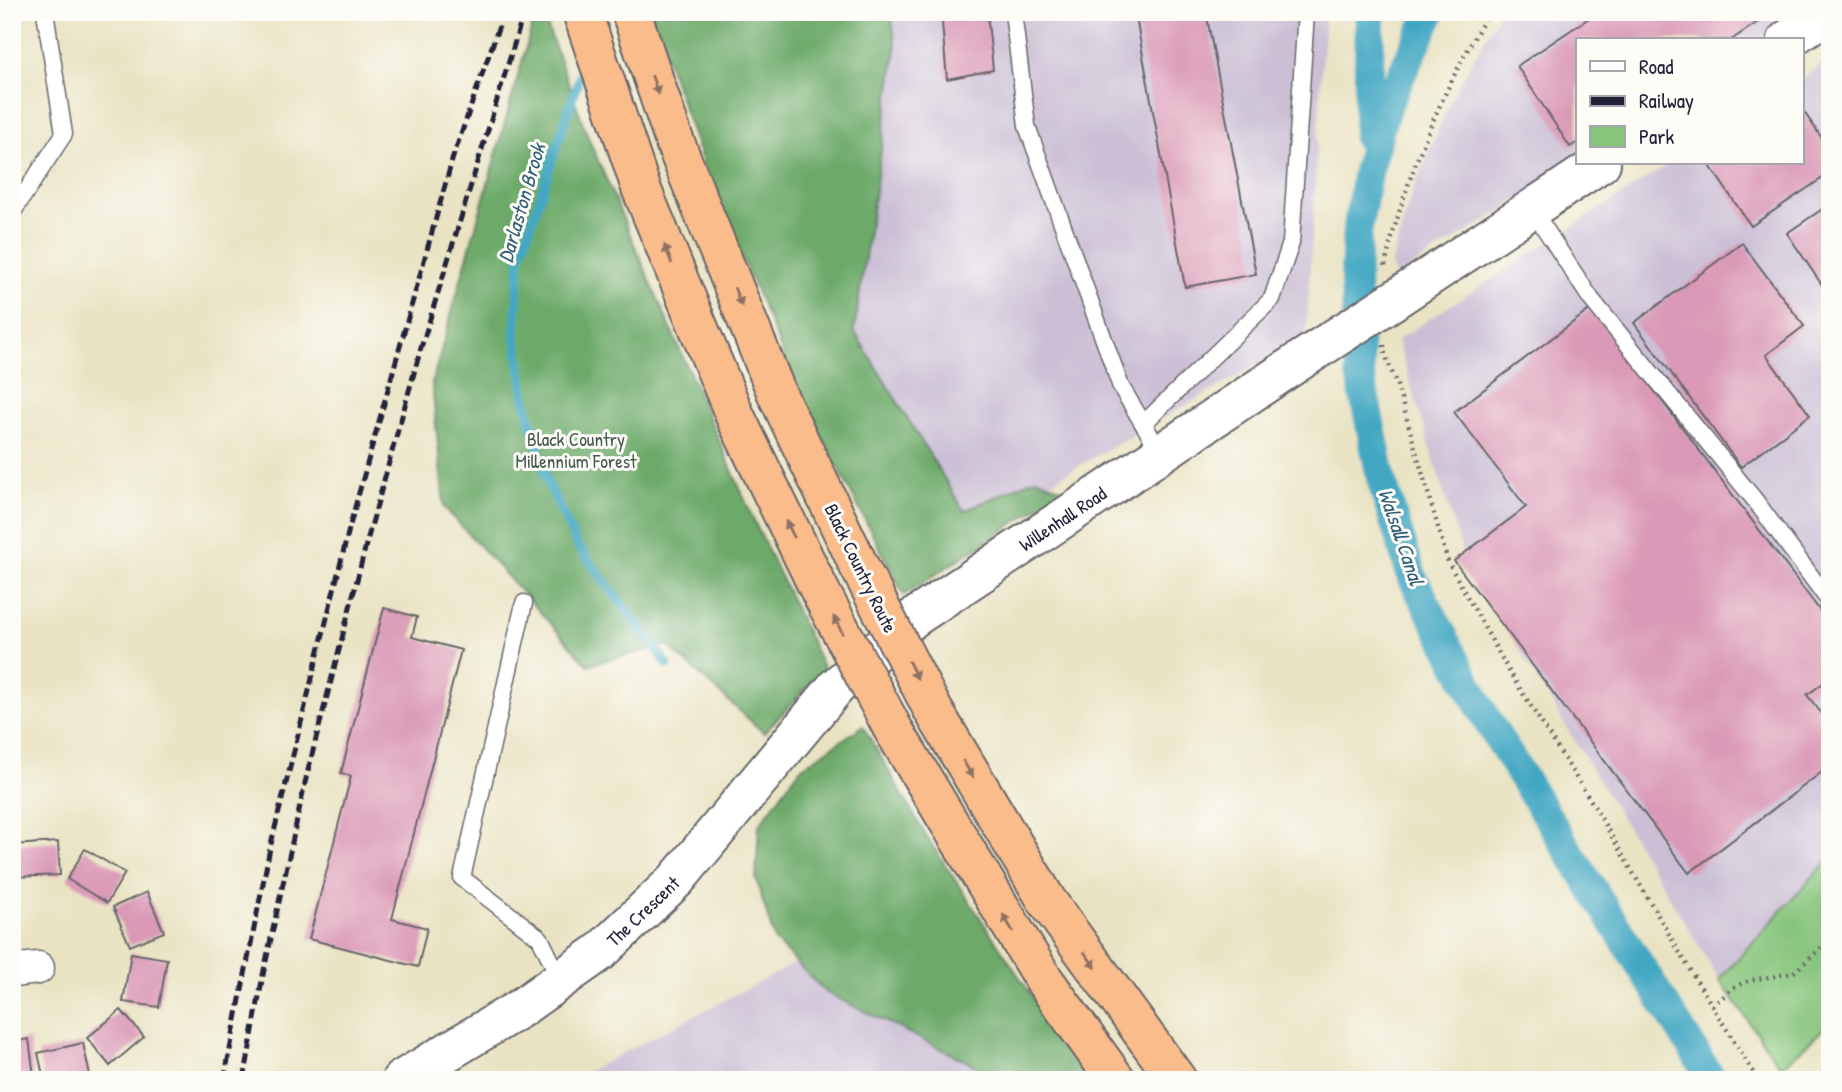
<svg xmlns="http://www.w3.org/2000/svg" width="1842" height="1092" viewBox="0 0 1842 1092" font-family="'Patrick Hand',sans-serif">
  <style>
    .industrial { fill: #cbbfd5 }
    .green { fill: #87c57b; stroke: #54745b; stroke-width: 2 }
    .forest { fill: #6daa6b; stroke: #486653; stroke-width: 2 }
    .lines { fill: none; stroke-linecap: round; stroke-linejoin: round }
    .stream { stroke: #43a7c3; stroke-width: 9 }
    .canal { stroke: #43a7c3; stroke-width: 30 }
    .building { fill: #da99b6 }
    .service-casing { stroke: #68666b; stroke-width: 19 }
    .minor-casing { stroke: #68666b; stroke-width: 35 }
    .tertiary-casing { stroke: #68666b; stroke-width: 42 }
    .trunk-casing { stroke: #68666b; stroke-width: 42 }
    .path { stroke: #68666b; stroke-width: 4.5; stroke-dasharray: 2 5; stroke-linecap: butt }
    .service { stroke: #fff; stroke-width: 16 }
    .minor { stroke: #fff; stroke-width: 32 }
    .tertiary { stroke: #fff; stroke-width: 38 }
    .trunk { stroke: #fabc8b; stroke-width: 38 }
    .rail { stroke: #22223b; stroke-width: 5; stroke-dasharray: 10 5; stroke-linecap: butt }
    .tertiary-bridge-casing { stroke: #68666b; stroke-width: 42; stroke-linecap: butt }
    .trunk-bridge-casing { stroke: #68666b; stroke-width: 42; stroke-linecap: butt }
    .tertiary-bridge { stroke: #fff; stroke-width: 38 }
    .trunk-bridge { stroke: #fabc8b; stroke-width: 38 }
    .oneway { fill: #8e6f63 }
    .labels { text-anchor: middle; stroke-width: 6; stroke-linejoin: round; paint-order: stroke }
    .park-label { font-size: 19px; fill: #455b51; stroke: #fdfcf7 }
    .street-label { font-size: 19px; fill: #22223b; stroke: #fdfcf7 }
    .water-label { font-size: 21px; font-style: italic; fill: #315e78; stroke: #fdfcf7 }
  </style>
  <rect width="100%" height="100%" fill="#fdfcf7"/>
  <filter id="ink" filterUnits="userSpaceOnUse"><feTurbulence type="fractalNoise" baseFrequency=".0143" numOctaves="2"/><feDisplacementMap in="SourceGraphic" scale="14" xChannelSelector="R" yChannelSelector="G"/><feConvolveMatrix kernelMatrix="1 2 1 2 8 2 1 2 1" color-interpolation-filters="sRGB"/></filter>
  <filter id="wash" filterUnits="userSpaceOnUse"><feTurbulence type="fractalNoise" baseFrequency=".00686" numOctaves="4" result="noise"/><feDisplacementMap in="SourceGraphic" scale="28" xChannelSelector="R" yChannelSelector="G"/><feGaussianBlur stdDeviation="1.57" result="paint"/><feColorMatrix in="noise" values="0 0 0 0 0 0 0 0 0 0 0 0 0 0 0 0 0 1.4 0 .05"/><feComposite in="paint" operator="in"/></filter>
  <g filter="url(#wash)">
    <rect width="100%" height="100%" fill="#e9e3c3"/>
    <path class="industrial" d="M891 12H1325L1306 337 973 526 838 330 896 49Z
      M1500 12H1808L1767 40H1578V163L1395 277 1391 264 1413 190 1453 95Z
      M1830 59V858L1719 979 1464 558 1397 340 1671 163H1802V78Z
      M925 896 1052 1080H571Z"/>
    <path class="green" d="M1830 858V1023L1781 1068 1719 979Z"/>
    <path class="forest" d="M536 12H542L590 142 753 519 824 669 764 733 667 645 588 665 444 507 432 383Z
      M650 12H891L896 49 854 331 964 511 1036 478 1065 490 904 595 801 396 710 183Z
      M863 726 926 836 1088 1080H1005L825 992 775 941 756 879 759 825 801 768Z"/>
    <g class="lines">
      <path class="stream" d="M585 60 520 258 515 331 525 398 546 479 577 545 668 665"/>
      <path class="canal" d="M1431 12 1386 107 1367 172 1357 234 1355 280 1360 375 1382 482 1412 577 1488 722 1712 1080
        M1368 137 1370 12"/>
    </g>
    <g id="blocks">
      <path class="building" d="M941 12H987L993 70 947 79Z
        M1135 12H1206L1256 274 1185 287Z
        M1598 12H1773L1731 40H1578V142L1570 147 1517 66Z
        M1802 109 1830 150V173L1751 226 1708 163H1802Z
        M1830 204V297L1787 233Z
        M1742 243 1804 326 1766 355 1810 415 1741 467 1634 323Z
        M1592 308 1830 624V678L1807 695 1830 724V766L1689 873 1454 561 1526 507 1454 412Z
        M384 608 417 617 412 637 461 650 392 919 427 928 418 967 309 939 351 776 341 773Z
        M58 842 60 875 13 877 12 845Z
        M85 849 125 873 107 903 67 879Z
        M147 892 164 932 130 946 113 907Z
        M131 953 167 959 159 1007 123 1002Z
        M121 1010 144 1037 110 1066 87 1038Z
        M29 1039 34 1076 12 1079V1042Z
        M83 1043 91 1080H44L38 1053Z"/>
    </g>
  </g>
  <g filter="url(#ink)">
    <use href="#blocks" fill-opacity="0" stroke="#68666b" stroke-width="2"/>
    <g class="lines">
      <g class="service-casing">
        <path id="service" d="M1013 12 1027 126 1121 387 1161 453
          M1532 209 1591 299 1754 499 1830 602
          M12 213 64 134 45 12
          M1143 424 1272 299 1291 243 1306 12
          M524 603 462 878 540 938 561 981"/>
      </g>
      <g class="minor-casing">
        <path id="minor" d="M12 971 38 968"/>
      </g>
      <g class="tertiary-casing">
        <g id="tertiary">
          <path d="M1787 40 1830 12"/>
          <path d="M1394 300 1601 163"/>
          <path id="s1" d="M401 1080 519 1009 600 952 676 880 836 687 912 619 1298 362"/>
        </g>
      </g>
      <g class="trunk-casing">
        <path id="trunk" d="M582 12 641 188 735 416 820 591
          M631 12 674 140 777 394 859 566
          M933 710 1047 901 1177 1080
          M893 729 1042 977 1116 1080"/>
      </g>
      <path class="path" d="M1385 266C1405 177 1442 91 1489 12
        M1384 345 1385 354 1397 385 1448 562 1510 673 1591 801 1690 970 1758 1080
        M1712 1006 1736 986 1751 980 1793 973 1830 940"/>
      <use href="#service" class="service"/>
      <use href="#minor" class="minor"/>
      <use href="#tertiary" class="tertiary"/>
      <use href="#trunk" class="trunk"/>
      <path class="rail" d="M224 1080 270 848 350 525 453 157 504 12
        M244 1080 263 975 307 774 367 541 421 348 524 12"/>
      <g class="tertiary-bridge-casing">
        <path id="tertiary-bridge" d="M1298 362 1394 300"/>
      </g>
      <g class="trunk-bridge-casing">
        <path id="trunk-bridge" d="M859 566 933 710
          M820 591 893 729"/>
      </g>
      <use href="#tertiary-bridge" class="tertiary-bridge"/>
      <use href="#trunk-bridge" class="trunk-bridge"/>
    </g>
    <defs><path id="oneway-solid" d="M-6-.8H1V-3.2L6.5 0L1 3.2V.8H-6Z" transform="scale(1.75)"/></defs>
    <g class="oneway">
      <use href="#oneway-solid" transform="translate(655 85) rotate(71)"/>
      <use href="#oneway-solid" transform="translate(668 254) rotate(-112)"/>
      <use href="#oneway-solid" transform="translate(738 297) rotate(68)"/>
      <use href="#oneway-solid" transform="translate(790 529) rotate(-116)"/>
      <use href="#oneway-solid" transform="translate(838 625) rotate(-118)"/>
      <use href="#oneway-solid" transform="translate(913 670) rotate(63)"/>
      <use href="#oneway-solid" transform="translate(968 769) rotate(59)"/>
      <use href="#oneway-solid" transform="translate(1008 923) rotate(-121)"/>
      <use href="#oneway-solid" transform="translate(1090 960) rotate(54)"/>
    </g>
  </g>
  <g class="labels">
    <g class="park-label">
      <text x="576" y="446">Black Country<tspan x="576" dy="22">Millennium Forest</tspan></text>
    </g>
    <g class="street-label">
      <text dy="7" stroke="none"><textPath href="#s1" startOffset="875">Willenhall Road</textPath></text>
      <text transform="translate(861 568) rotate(64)" y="7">Black Country Route</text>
      <text dy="7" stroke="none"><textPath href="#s1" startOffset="296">The Crescent</textPath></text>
    </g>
    <g class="water-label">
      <text transform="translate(522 203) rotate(-74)" y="7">Darlaston Brook</text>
      <text transform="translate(1401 537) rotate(71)" y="7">Walsall Canal</text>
    </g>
  </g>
  <rect width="1842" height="1092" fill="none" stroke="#fdfcf7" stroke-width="42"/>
  <rect x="1576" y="38" width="228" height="126" fill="#fdfcf7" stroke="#a5a5ac" stroke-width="2"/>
  <rect x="1590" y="61" width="35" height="10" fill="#ffffff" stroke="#a5a5ac" stroke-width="2"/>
  <text x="1639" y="74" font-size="21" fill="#22223b">Road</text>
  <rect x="1590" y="96" width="35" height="10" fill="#22223b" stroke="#a5a5ac" stroke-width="2"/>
  <text x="1639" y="108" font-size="21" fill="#22223b">Railway</text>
  <rect x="1590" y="126" width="35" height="21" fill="#87c57b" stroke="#a5a5ac" stroke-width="2"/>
  <text x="1639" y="144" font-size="21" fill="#22223b">Park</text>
</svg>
